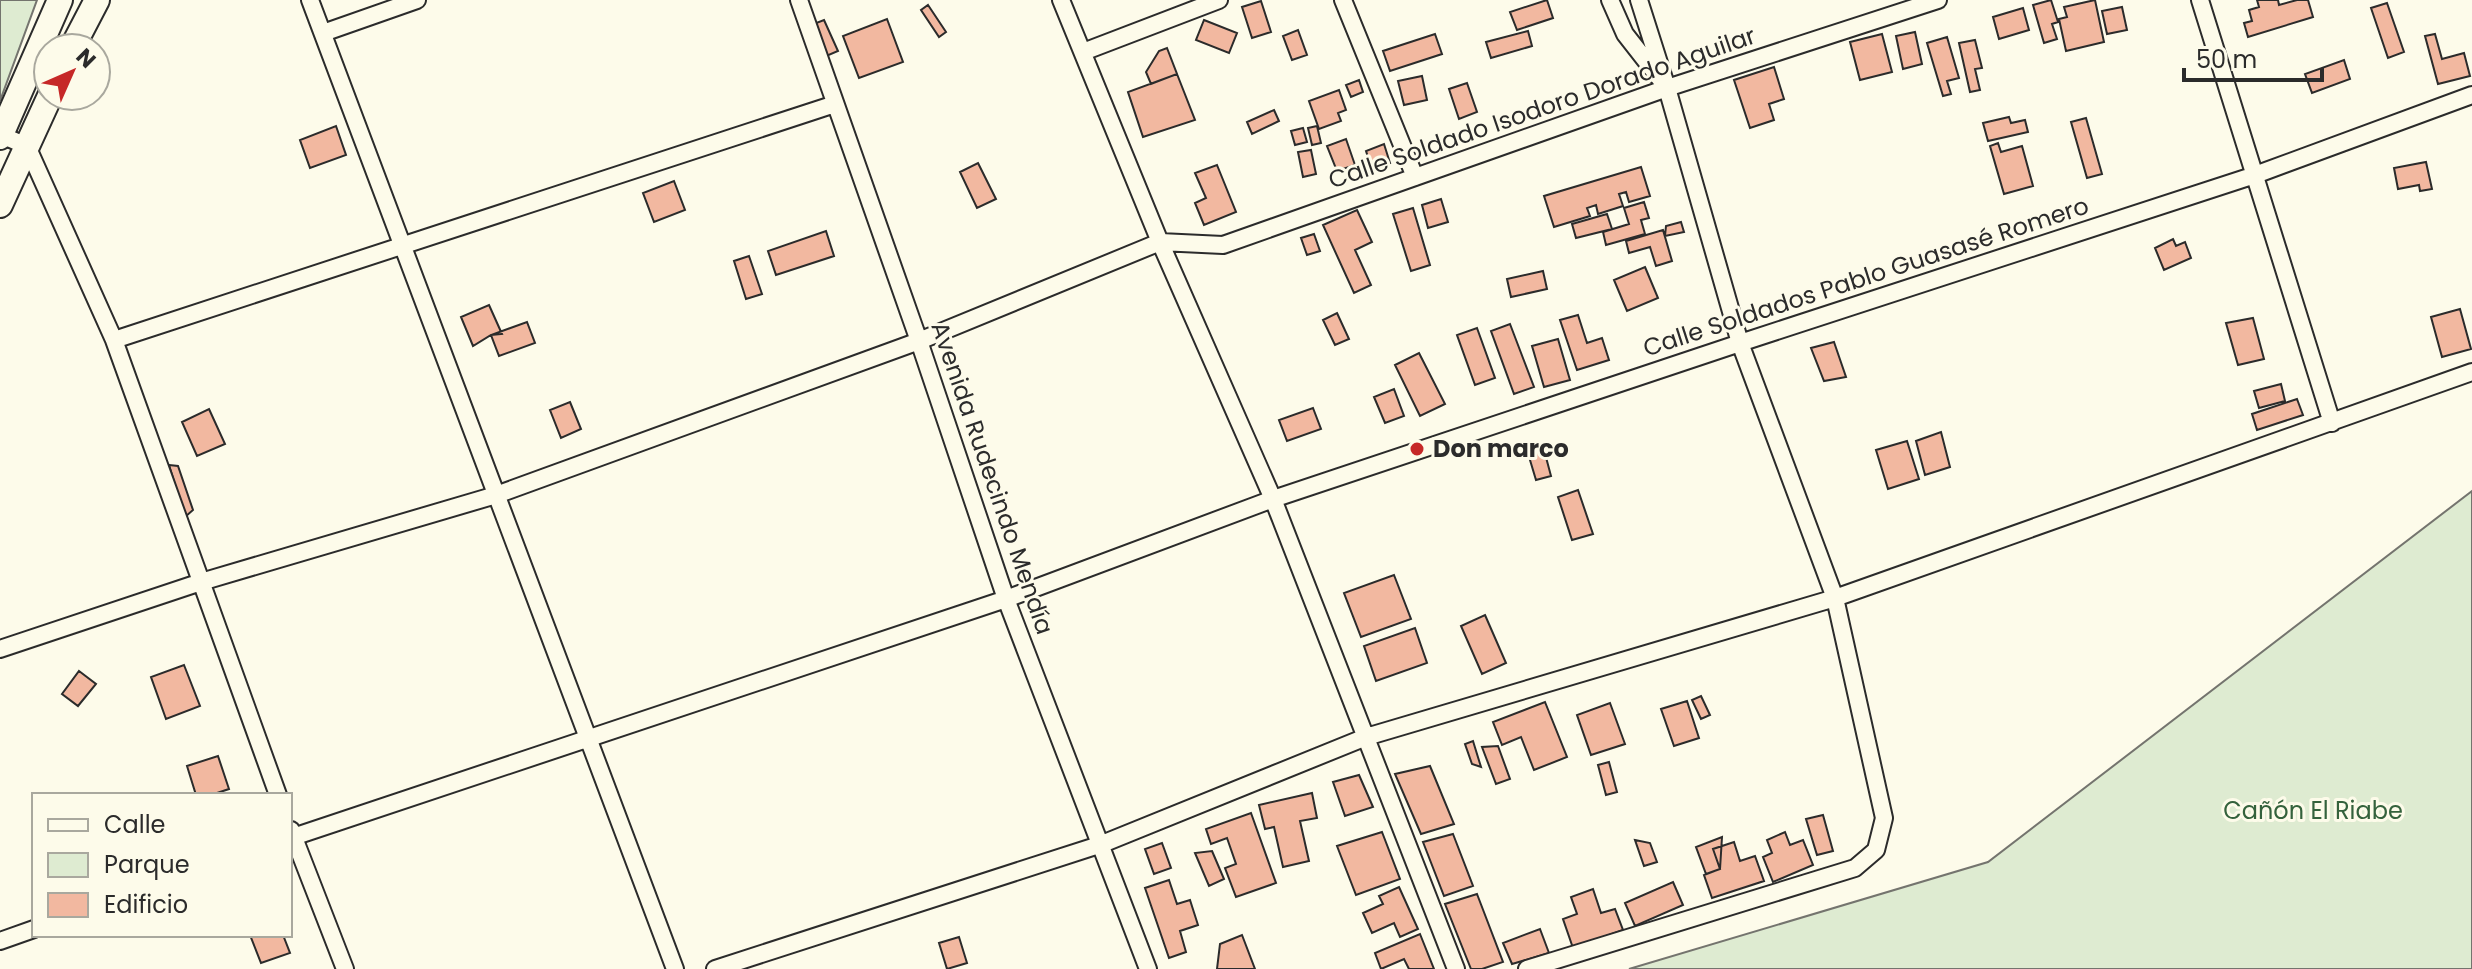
<svg xmlns="http://www.w3.org/2000/svg" width="2472" height="969" viewBox="0 0 2472 969" font-family="Poppins,sans-serif">
  <style>
    .green { fill: #deebd1; stroke: #74746e; stroke-width: 2 }
    .building { fill: #f2b8a0; stroke: #2b2b2b; stroke-width: 2 }
    .lines { fill: none; stroke-linecap: round; stroke-linejoin: round }
    .minor-casing { stroke: #2b2b2b; stroke-width: 20 }
    .secondary-casing { stroke: #2b2b2b; stroke-width: 28 }
    .minor { stroke: #fdfbea; stroke-width: 16 }
    .secondary { stroke: #fdfbea; stroke-width: 24 }
    .poi-dot { fill: #c62828; stroke: #fdfbea; stroke-width: 3 }
    .labels { text-anchor: middle; stroke-width: 6; stroke-linejoin: round; paint-order: stroke }
    .street-label { font-size: 24px; fill: #2b2b2b; stroke: #fdfbea }
    .poi-label { font-size: 24px; font-weight: bold; fill: #2b2b2b; stroke: #fdfbea; text-anchor: start }
    .park-label { font-size: 24px; fill: #34623c; stroke: #fdfbea }
  </style>
  <rect width="100%" height="100%" fill="#fdfbea"/>
  <path class="green" d="M0 0H37L0 101Z
    M2472 491V969H1629L1988 862Z"/>
  <path class="building" d="M1547 0 1553 18 1517 30 1510 12Z
    M2051 0 2058 22 2052 24 2057 39 2044 43 2033 5Z
    M2095 0 2104 42 2066 51 2059 19 2067 17 2064 7Z
    M2257 0H2278L2279 5 2297 0H2308L2313 17 2248 37 2244 23 2252 21 2249 10 2259 7Z
    M1261 1 1271 32 1252 38 1242 7Z
    M2387 3 2404 52 2388 58 2371 8Z
    M928 5 946 32 939 37 921 10Z
    M2122 7 2127 30 2107 34 2102 11Z
    M2023 8 2029 30 1999 39 1993 17Z
    M887 19 903 62 859 78 843 36Z
    M824 20 838 51 824 57 811 25Z
    M1204 20 1237 33 1229 53 1196 40Z
    M1298 30 1307 55 1292 60 1283 36Z
    M1528 31 1532 46 1491 58 1486 42Z
    M1915 32 1922 64 1903 69 1896 36Z
    M1435 34 1442 54 1390 71 1383 51Z
    M1882 34 1892 72 1860 80 1850 42Z
    M2435 34 2442 59 2464 53 2470 76 2438 84 2425 36Z
    M1947 37 1959 78 1947 81 1951 94 1943 96 1927 43Z
    M1975 40 1982 68 1975 69 1980 90 1970 92 1959 43Z
    M1167 48 1177 74 1151 84 1146 72 1159 51Z
    M2344 60 2350 79 2312 93 2305 74Z
    M1774 67 1784 99 1769 104 1774 120 1750 128 1734 80Z
    M1177 74 1195 120 1143 137 1128 92Z
    M1422 76 1427 100 1404 105 1398 81Z
    M1359 80 1363 92 1351 97 1346 85Z
    M1467 83 1477 112 1459 119 1449 89Z
    M1339 90 1346 110 1338 113 1341 121 1319 129 1309 101Z
    M1274 110 1279 121 1252 134 1247 122Z
    M2009 117 2011 123 2025 120 2028 132 1988 141 1983 123Z
    M2086 118 2102 174 2087 178 2071 122Z
    M336 126 346 155 310 168 300 140Z
    M1317 126 1321 143 1312 145 1308 128Z
    M1303 128 1307 142 1295 145 1291 131Z
    M1346 139 1355 165 1337 171 1327 146Z
    M1998 143 2001 152 2022 146 2033 186 2004 194 1990 146Z
    M1384 144 1390 163 1372 169 1366 151Z
    M1311 150 1316 174 1303 177 1298 152Z
    M2426 162 2432 189 2420 191 2419 185 2398 189 2394 168Z
    M978 163 996 199 977 208 960 172Z
    M1217 165 1236 212 1204 225 1195 203 1206 198 1195 173Z
    M1641 167 1650 196 1629 202 1626 192 1619 194 1623 206 1598 214 1596 205 1587 208 1590 216 1554 227 1544 196Z
    M674 181 685 210 654 222 643 193Z
    M1441 199 1448 222 1428 228 1422 205Z
    M1644 202 1649 218 1641 220 1645 234 1606 245 1603 232 1629 224 1624 208Z
    M1413 208 1430 265 1411 271 1393 214Z
    M1357 210 1372 242 1355 250 1371 285 1354 293 1323 225Z
    M1607 214 1612 229 1576 238 1572 224Z
    M1681 222 1684 232 1665 236 1666 226Z
    M1663 230 1672 261 1656 266 1650 247 1629 253 1626 241Z
    M826 231 834 256 776 275 768 251Z
    M1314 234 1320 251 1307 255 1301 238Z
    M2173 239 2176 246 2185 242 2191 258 2164 270 2155 248Z
    M749 256 762 294 746 299 734 261Z
    M1645 267 1658 298 1627 311 1614 280Z
    M1543 271 1547 289 1511 297 1507 279Z
    M489 305 502 334 491 335 473 346 461 317Z
    M2460 309 2471 349 2442 357 2431 317Z
    M1337 313 1349 339 1335 345 1323 320Z
    M1578 315 1587 343 1602 338 1609 360 1577 370 1560 320Z
    M2253 318 2264 359 2238 365 2226 323Z
    M527 322 535 343 499 356 491 335Z
    M1510 324 1534 387 1514 394 1491 331Z
    M1477 328 1495 378 1475 385 1457 335Z
    M1558 339 1570 380 1544 387 1532 346Z
    M1834 342 1846 377 1824 381 1811 348Z
    M1419 353 1445 404 1420 416 1395 365Z
    M2281 384 2285 401 2259 408 2254 391Z
    M1394 389 1404 416 1385 423 1374 397Z
    M2297 399 2303 415 2257 430 2252 414Z
    M570 402 581 429 561 438 550 410Z
    M1313 408 1321 429 1287 441 1279 420Z
    M209 409 225 444 197 456 182 422Z
    M1941 432 1950 467 1925 475 1916 441Z
    M1907 441 1919 479 1888 489 1876 450Z
    M1543 446 1551 476 1536 480 1527 450Z
    M169 465 178 466 193 510 185 517Z
    M1578 490 1593 534 1572 540 1558 497Z
    M1394 575 1411 619 1361 637 1344 593Z
    M1485 615 1506 663 1482 674 1461 626Z
    M1415 628 1427 663 1376 681 1364 646Z
    M184 665 200 706 166 719 151 677Z
    M79 671 96 684 78 706 62 694Z
    M1701 696 1710 715 1701 719 1692 700Z
    M1687 701 1699 738 1674 746 1661 709Z
    M1545 702 1567 757 1534 770 1521 737 1502 745 1493 722Z
    M1610 703 1625 744 1591 755 1577 715Z
    M1473 741 1481 767 1472 764 1465 744Z
    M1498 746 1510 779 1496 784 1482 747Z
    M218 756 229 789 211 795H196L187 766Z
    M1609 762 1617 792 1606 795 1598 765Z
    M1430 766 1454 824 1421 834 1395 774Z
    M1359 775 1373 807 1345 816 1333 782Z
    M1312 793 1317 818 1300 821 1309 861 1283 867 1274 827 1265 829 1259 805Z
    M1251 813 1276 883 1236 897 1225 868 1236 864 1227 838 1211 844 1206 829Z
    M1823 815 1833 851 1817 855 1806 819Z
    M1382 832 1400 879 1356 895 1337 846Z
    M1785 832 1790 845 1803 840 1813 865 1773 882 1763 857 1772 853 1767 840Z
    M1453 834 1473 886 1444 896 1423 842Z
    M1722 837 1720 869 1706 874 1696 847Z
    M1635 840 1650 843 1657 862 1644 866Z
    M1734 842 1740 861 1755 856 1764 881 1712 898 1704 875 1720 869 1713 849Z
    M1162 843 1171 868 1154 874 1145 849Z
    M1212 851 1224 879 1209 886 1195 853Z
    M1169 880 1177 904 1190 900 1198 925 1180 931 1186 952 1169 958 1145 888Z
    M1673 882 1683 905 1635 926 1625 903Z
    M1399 887 1418 929 1400 937 1394 923 1372 933 1363 913 1383 904 1379 896Z
    M1593 889 1601 913 1615 909 1623 930 1573 948 1563 919 1577 914 1571 897Z
    M1477 894 1503 962 1482 969H1471L1445 904Z
    M1540 929 1549 953 1512 964 1503 943Z
    M1420 934 1434 969H1409L1404 959 1381 969 1375 953Z
    M250 935H283L290 953 261 963Z
    M1242 935 1255 969H1217L1220 944Z
    M959 937 967 963 947 969 939 943Z"/>
  <g class="lines">
    <g class="minor-casing">
      <path id="minor" d="M310 0 675 969
        M799 0 919 341 1006 599 1148 969
        M1061 0 1160 242 1273 499 1456 969
        M1343 0 1415 177
        M1610 0 1625 34 1661 80
        M2200 0 2332 423
        M323 33 417 0
        M1083 52 1219 0
        M1 135 27 146 114 340 278 795
        M114 340 835 104
        M0 649 201 582 496 495 919 341 1160 242 1223 245 1667 88 1938 0
        M291 830 345 969
        M290 838 1006 599 1273 499 1740 343 2255 175 2472 95
        M0 941 34 929
        M715 969 1102 844 1366 737 1835 598 2472 372
        M1527 969 1855 868 1876 850 1884 818 1835 598 1740 343 1667 88 1639 0"/>
    </g>
    <g class="secondary-casing">
      <path id="secondary" d="M72 48 97 0
        M0 137 60 0
        M0 205 50 96"/>
    </g>
    <use href="#minor" class="minor"/>
    <use href="#secondary" class="secondary"/>
  </g>
  <circle class="poi-dot" cx="1417" cy="449" r="8"/>
  <g class="labels">
    <g class="street-label">
      <text transform="translate(1542 108) rotate(-19)" y="8">Calle Soldado Isodoro Dorado Aguilar</text>
      <text transform="translate(1866 277) rotate(-18)" y="8">Calle Soldados Pablo Guasasé Romero</text>
      <text transform="translate(992 478) rotate(71)" y="8">Avenida Rudecindo Mendía</text>
    </g>
    <g class="poi-label">
      <text x="1433" y="457">Don marco</text>
    </g>
    <g class="park-label">
      <text x="2313" y="819">Cañón El Riabe</text>
    </g>
  </g>
  <rect x="32" y="793" width="260" height="144" fill="#fdfbea" stroke="#a9a89e" stroke-width="2"/>
  <rect x="48" y="819" width="40" height="12" fill="#fdfbea" stroke="#a9a89e" stroke-width="2"/>
  <text x="104" y="833" font-size="24" fill="#2b2b2b">Calle</text>
  <rect x="48" y="853" width="40" height="24" fill="#deebd1" stroke="#a9a89e" stroke-width="2"/>
  <text x="104" y="873" font-size="24" fill="#2b2b2b">Parque</text>
  <rect x="48" y="893" width="40" height="24" fill="#f2b8a0" stroke="#a9a89e" stroke-width="2"/>
  <text x="104" y="913" font-size="24" fill="#2b2b2b">Edificio</text>
  <g transform="translate(72 72) rotate(45)"><circle r="38" fill="#fdfbea" stroke="#a9a89e" stroke-width="2"/>
  <path d="M0-6L14 30L0 20L-14 30Z" fill="#c62828"/>
  <text y="-12" font-size="22" font-weight="bold" text-anchor="middle" fill="#2b2b2b">N</text>
  </g>
  <path d="M2184 68v12h138v-12" fill="none" stroke="#2b2b2b" stroke-width="4"/>
  <text x="2196" y="68" font-size="24" fill="#2b2b2b" stroke="#fdfbea" stroke-width="6" paint-order="stroke">50 m</text>
</svg>
